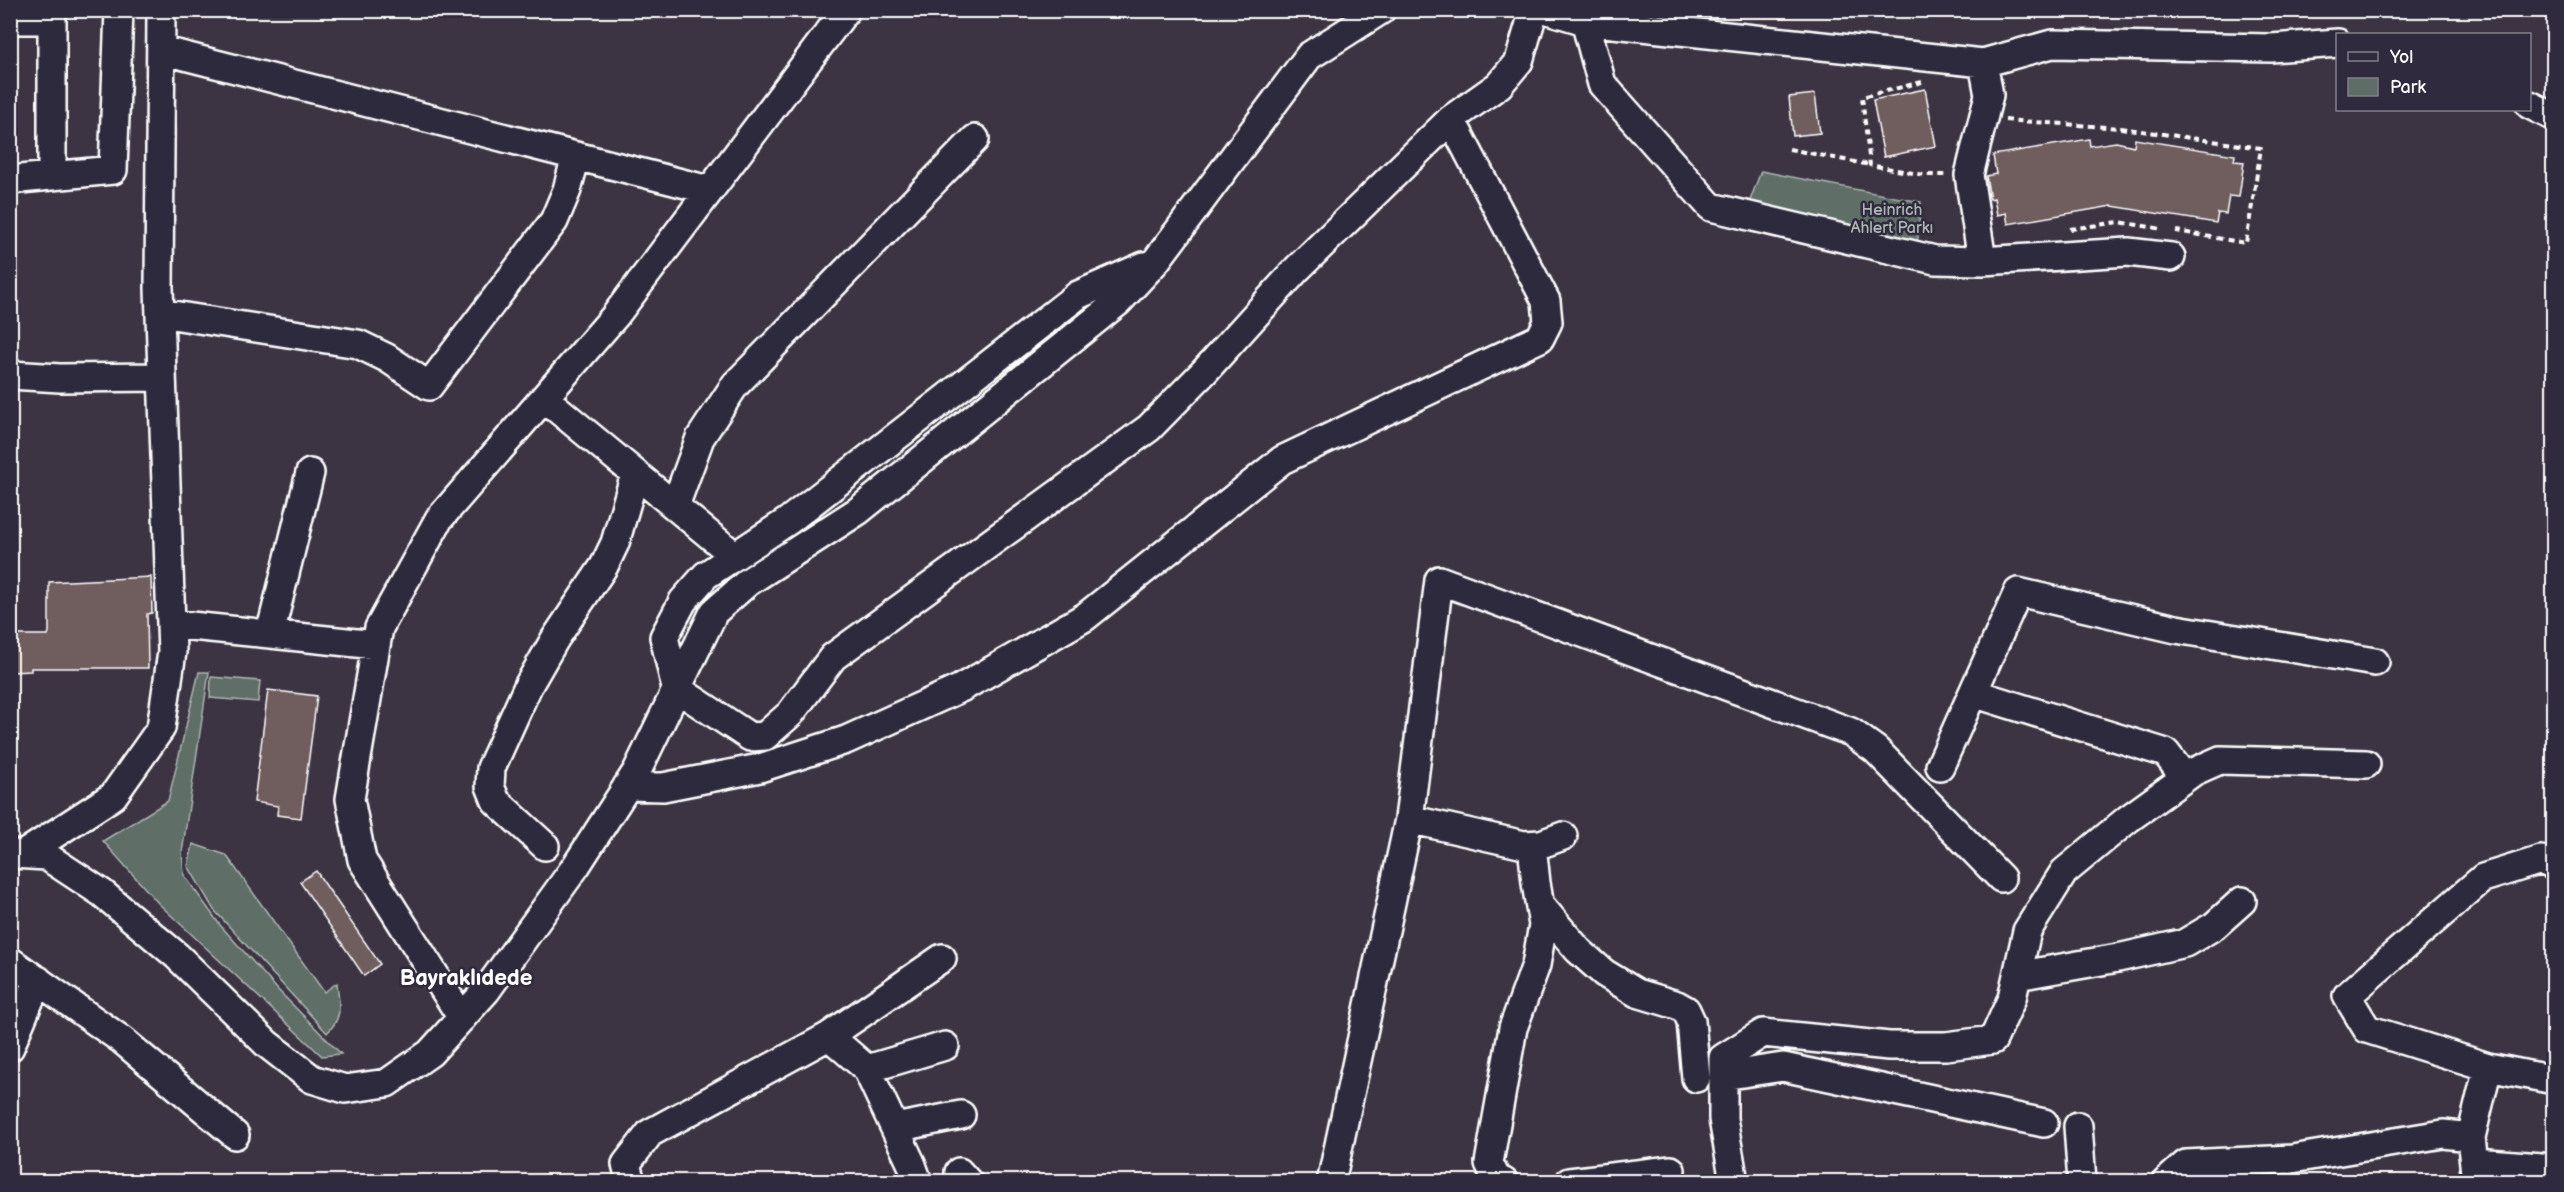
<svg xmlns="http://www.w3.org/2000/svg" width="2564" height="1192" viewBox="0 0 2564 1192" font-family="'Balsamiq Sans',sans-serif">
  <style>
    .green { fill: #5e6e66; stroke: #aeb6b2; stroke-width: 1.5 }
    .building { fill: #705d5d; stroke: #fff; stroke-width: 1.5 }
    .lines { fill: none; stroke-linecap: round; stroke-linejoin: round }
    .minor-casing { stroke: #fff; stroke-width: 32 }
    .path { stroke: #fff; stroke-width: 4; stroke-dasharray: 6 4.5; stroke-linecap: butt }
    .minor { stroke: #2f2a3d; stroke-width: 27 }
    .labels { text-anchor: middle; stroke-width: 5; stroke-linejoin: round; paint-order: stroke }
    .park-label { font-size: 16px; fill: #aeb6b2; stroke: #2f2a3d }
    .district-label { font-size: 22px; font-weight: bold; fill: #fff; stroke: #2f2a3d }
  </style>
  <rect width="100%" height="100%" fill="#3c3443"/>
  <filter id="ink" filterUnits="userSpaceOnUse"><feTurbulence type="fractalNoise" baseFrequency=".0167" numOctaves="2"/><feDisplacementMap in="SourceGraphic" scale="12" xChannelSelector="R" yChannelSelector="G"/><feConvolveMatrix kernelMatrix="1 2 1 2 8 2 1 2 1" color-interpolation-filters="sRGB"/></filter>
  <g filter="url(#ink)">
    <path class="green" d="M1761 171 1921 202 1917 247 1748 206Z
      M199 672H209L182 853 184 875 220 925 278 990 341 1054 322 1056 158 903 103 841 168 801Z
      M211 677 260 681 258 702 210 698Z
      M193 844 226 855 324 992 337 983C339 1005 344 1016 327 1033L214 910 188 866Z"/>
    <path class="building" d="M1925 89 1936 146 1884 157 1873 100Z
      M1815 94 1820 133 1793 136 1789 97Z
      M2089 139 2090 146 2116 142 2134 146 2135 139 2235 155 2234 161 2244 162 2239 197 2229 196 2226 214 2218 213 2216 223 2112 206 2008 224 2006 213 1997 215 1994 198 1990 199 1986 176 1996 174 1993 155Z
      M151 577 152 613 147 614 148 668H31V671L10 672V635H48L49 632V582Z
      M268 690 317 696 301 818 277 815 278 806 254 802Z
      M316 871 380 964 364 976 300 882Z"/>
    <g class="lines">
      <g class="minor-casing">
        <path id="minor" d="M1548 10 1585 21 1983 63 2052 44 2271 48 2338 43
          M10 20H52V176
          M1585 21 1602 84 1711 207 1935 260 1982 261 2128 252 2171 257
          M161 50 709 190
          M2530 105 2554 117
          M10 180 113 170 119 10
          M1982 261 1969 175 1989 95 1983 63
          M1144 266 1078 295 788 521 706 575 683 601 664 637 676 688 750 737 765 736 790 714 833 657 1149 428 1204 372 1297 269 1451 119 1499 85 1519 61 1534 10
          M160 313 358 344 387 358 429 386 554 221 567 190 576 156
          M10 375 60 378 162 377
          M544 398 735 556
          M675 506 700 438 735 385 975 139
          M171 624 376 645
          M270 634 310 473
          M1973 693 2166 753 2185 778
          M1940 766 2018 592 2176 629 2375 662
          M627 786 663 787 760 768 846 740 961 688 1085 617 1282 460 1540 338 1548 322 1546 301 1451 119
          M1409 819 1524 845 1541 844 1563 836
          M545 846 496 801 490 786 491 768 528 686 555 639 604 566 615 543 635 474
          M24 854 113 796 161 728 172 652 159 288 161 10
          M10 856 13 854 46 856 102 893 177 956 267 1044 312 1079 345 1089 387 1083 430 1053 486 991 576 866 637 771 714 612 748 582 858 511 1118 302 1156 261 1309 56 1381 10
          M1541 906 1578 950 1604 973 1637 993 1677 1005 1686 1010 1691 1021 1696 1078
          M10 961 122 1040 235 1135
          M2017 976 2118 958 2185 943 2214 926 2242 901
          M462 1018 362 860 350 799 379 628 439 519 615 316 846 10
          M829 1036 867 1069 912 1165 918 1182
          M10 1047 38 980
          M2488 1067 2554 1080
          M867 1069 945 1046
          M1723 1076 1783 1067 2044 1123
          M2078 1126 2082 1182
          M895 1128 961 1115
          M2474 1162 2554 1168
          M959 1172 968 1182
          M631 1182 626 1164 650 1133 829 1036 942 958
          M1331 1182 1409 819 1439 580 1851 732 1876 750 2001 878
          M1504 1182 1496 1178 1489 1163 1513 1028 1536 965 1543 925 1536 883 1532 845
          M1569 1182 1671 1170
          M1734 1182 1723 1119V1058L1763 1033 1889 1046H1946L1993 1040 2012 998 2027 931 2064 872 2128 819 2193 772 2220 760 2366 764
          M2166 1182 2186 1164 2292 1159 2443 1134 2471 1137
          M2476 1182 2471 1137 2488 1067 2367 1029 2347 996 2483 878 2541 860 2554 866"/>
      </g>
      <path class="path" d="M1922 82 1862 97 1870 165 1924 175H1947
        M2005 120 2121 128 2261 148 2246 243 2176 231
        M1789 149 1870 165
        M2070 229 2119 222 2163 229"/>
      <use href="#minor" class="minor"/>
    </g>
  </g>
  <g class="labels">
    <g class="park-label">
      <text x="1892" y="215">Heinrich<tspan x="1892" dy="18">Ahlert Parkı</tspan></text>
    </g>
    <g class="district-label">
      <text x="466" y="985">Bayraklıdede</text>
    </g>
  </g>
  <rect width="2564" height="1192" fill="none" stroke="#2f2a3d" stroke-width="36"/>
  <rect x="18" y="18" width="2528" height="1156" fill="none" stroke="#fff" stroke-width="2" filter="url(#ink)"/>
  <rect x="2336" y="33" width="195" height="78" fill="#2f2a3d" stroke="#827f8b" stroke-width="1.5"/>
  <rect x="2348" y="52" width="30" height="9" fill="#2f2a3d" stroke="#827f8b" stroke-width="1.5"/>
  <text x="2390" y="63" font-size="18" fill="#ffffff">Yol</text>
  <rect x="2348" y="78" width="30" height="18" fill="#5e6e66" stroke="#827f8b" stroke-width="1.5"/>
  <text x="2390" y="93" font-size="18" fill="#ffffff">Park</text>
</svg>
